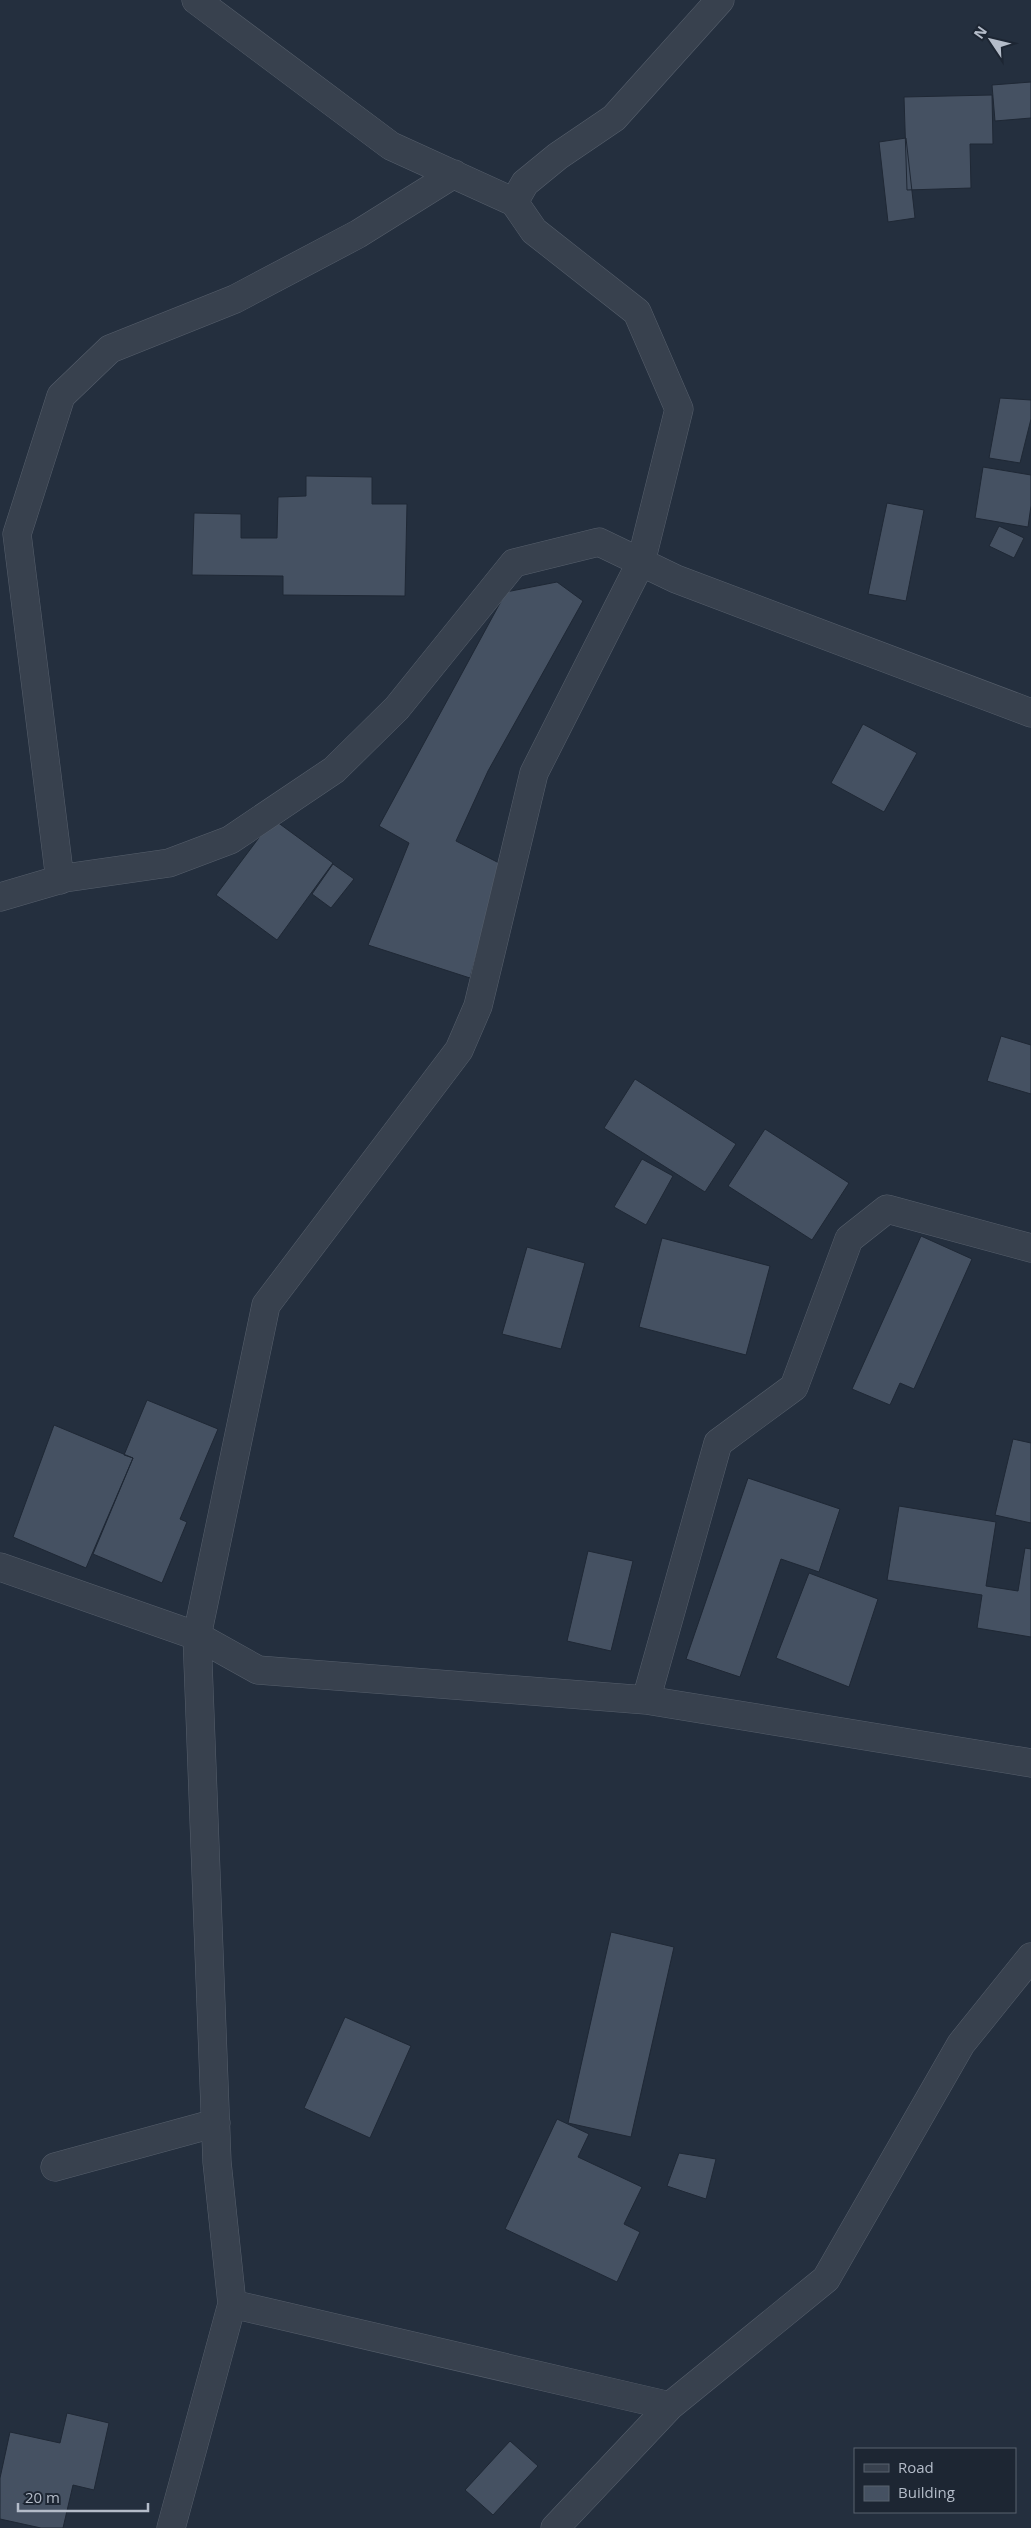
<svg xmlns="http://www.w3.org/2000/svg" width="1031" height="2528" viewBox="0 0 1031 2528" font-family="'Open Sans',sans-serif">
  <style>
    .building { fill: #455162; stroke: #1f2835 }
    .lines { fill: none; stroke-linecap: round; stroke-linejoin: round }
    .street-casing { stroke: #565f6c; stroke-width: 29 }
    .street { stroke: #38414e; stroke-width: 28 }
  </style>
  <rect width="100%" height="100%" fill="#242f3e"/>
  <path class="building" d="M1031 82V118L995 121 992 85Z
    M992 95 993 144H970L971 188 907 190 904 97Z
    M906 138 915 218 888 222 879 142Z
    M1000 398 1031 400V419L1020 463 989 458Z
    M983 467 1031 475V506L1028 527 975 518Z
    M306 476 372 477V504H407L405 596 283 595V576L192 575 194 513 241 514V538H277L278 497 306 496Z
    M887 503 924 510 906 601 868 594Z
    M999 526 1024 538 1014 558 989 546Z
    M557 582 583 601 488 771 456 841 501 864 470 978 368 945 409 843 379 826 506 592Z
    M863 724 917 753 884 812 831 783Z
    M273 819 333 863 277 940 216 895Z
    M333 864 354 879 331 908 312 894Z
    M1001 1036 1031 1045V1094L987 1081Z
    M635 1079 736 1144 705 1192 604 1128Z
    M765 1129 849 1183 812 1240 728 1186Z
    M642 1159 673 1176 646 1225 614 1207Z
    M921 1236 972 1259 914 1389 900 1383 890 1405 852 1389Z
    M662 1238 770 1266 746 1355 639 1327Z
    M527 1247 585 1263 561 1349 502 1334Z
    M147 1400 218 1429 180 1519 187 1522 162 1583 93 1554 133 1458 124 1455Z
    M54 1425 133 1458 86 1568 13 1537Z
    M1013 1439 1031 1443V1523L995 1515Z
    M748 1478 840 1509 819 1572 781 1559 740 1677 686 1659Z
    M899 1506 996 1522 986 1586 1018 1591 1025 1548 1031 1549V1637L977 1628 982 1595 887 1580Z
    M588 1551 633 1561 611 1651 567 1641Z
    M809 1573 878 1599 849 1687 776 1658Z
    M611 1932 674 1947 631 2137 568 2123Z
    M345 2017 411 2046 370 2138 304 2108Z
    M557 2119 589 2134 578 2157 642 2187 624 2224 640 2232 617 2282 505 2229Z
    M679 2153 716 2159 706 2199 667 2186Z
    M67 2413 109 2423 94 2490 73 2485 63 2528H41L0 2519V2478L10 2432 60 2443Z
    M510 2441 538 2466 493 2515 465 2490Z"/>
  <g class="lines">
    <g class="street-casing">
      <path id="street" d="M196 0 391 146 514 202
        M60 880 17 534 61 396 110 349 235 299 358 234 454 174
        M0 897 65 878 169 863 230 840 334 770 397 708 514 563 599 542 676 579 1031 713
        M0 1567 197 1636 258 1670 646 1700 1031 1763
        M646 1700 718 1443 794 1387 849 1239 887 1209 1031 1248
        M55 2167 216 2123
        M232 2304 217 2162 197 1636 266 1305 459 1050 478 1006 534 773 641 562 679 409 637 312 534 231 514 202 525 183 558 156 614 118 720 0
        M171 2528 232 2304 670 2406
        M555 2528 670 2406 826 2279 961 2044 1031 1957"/>
    </g>
    <use href="#street" class="street"/>
  </g>
  <rect x="854" y="2448" width="162" height="65" fill="#1d2633" stroke="#59626f"/>
  <rect x="864" y="2464" width="25" height="8" fill="#38414e" stroke="#59626f"/>
  <text x="898" y="2473" font-size="15" fill="#b4bcc9">Road</text>
  <rect x="864" y="2486" width="25" height="15" fill="#455162" stroke="#59626f"/>
  <text x="898" y="2498" font-size="15" fill="#b4bcc9">Building</text>
  <g transform="translate(991 40) rotate(305)" stroke="#1d2633" stroke-width="4" paint-order="stroke">
  <path d="M0-4L9 19L0 12L-9 19Z" fill="#b4bcc9"/>
  <text y="-8" font-size="14" font-weight="bold" text-anchor="middle" fill="#b4bcc9">N</text>
  </g>
  <path d="M18 2503v8h130v-8" fill="none" stroke="#b4bcc9" stroke-width="2.5"/>
  <text x="25" y="2503" font-size="15" fill="#b4bcc9" stroke="#1d2633" stroke-width="4" paint-order="stroke">20 m</text>
</svg>
